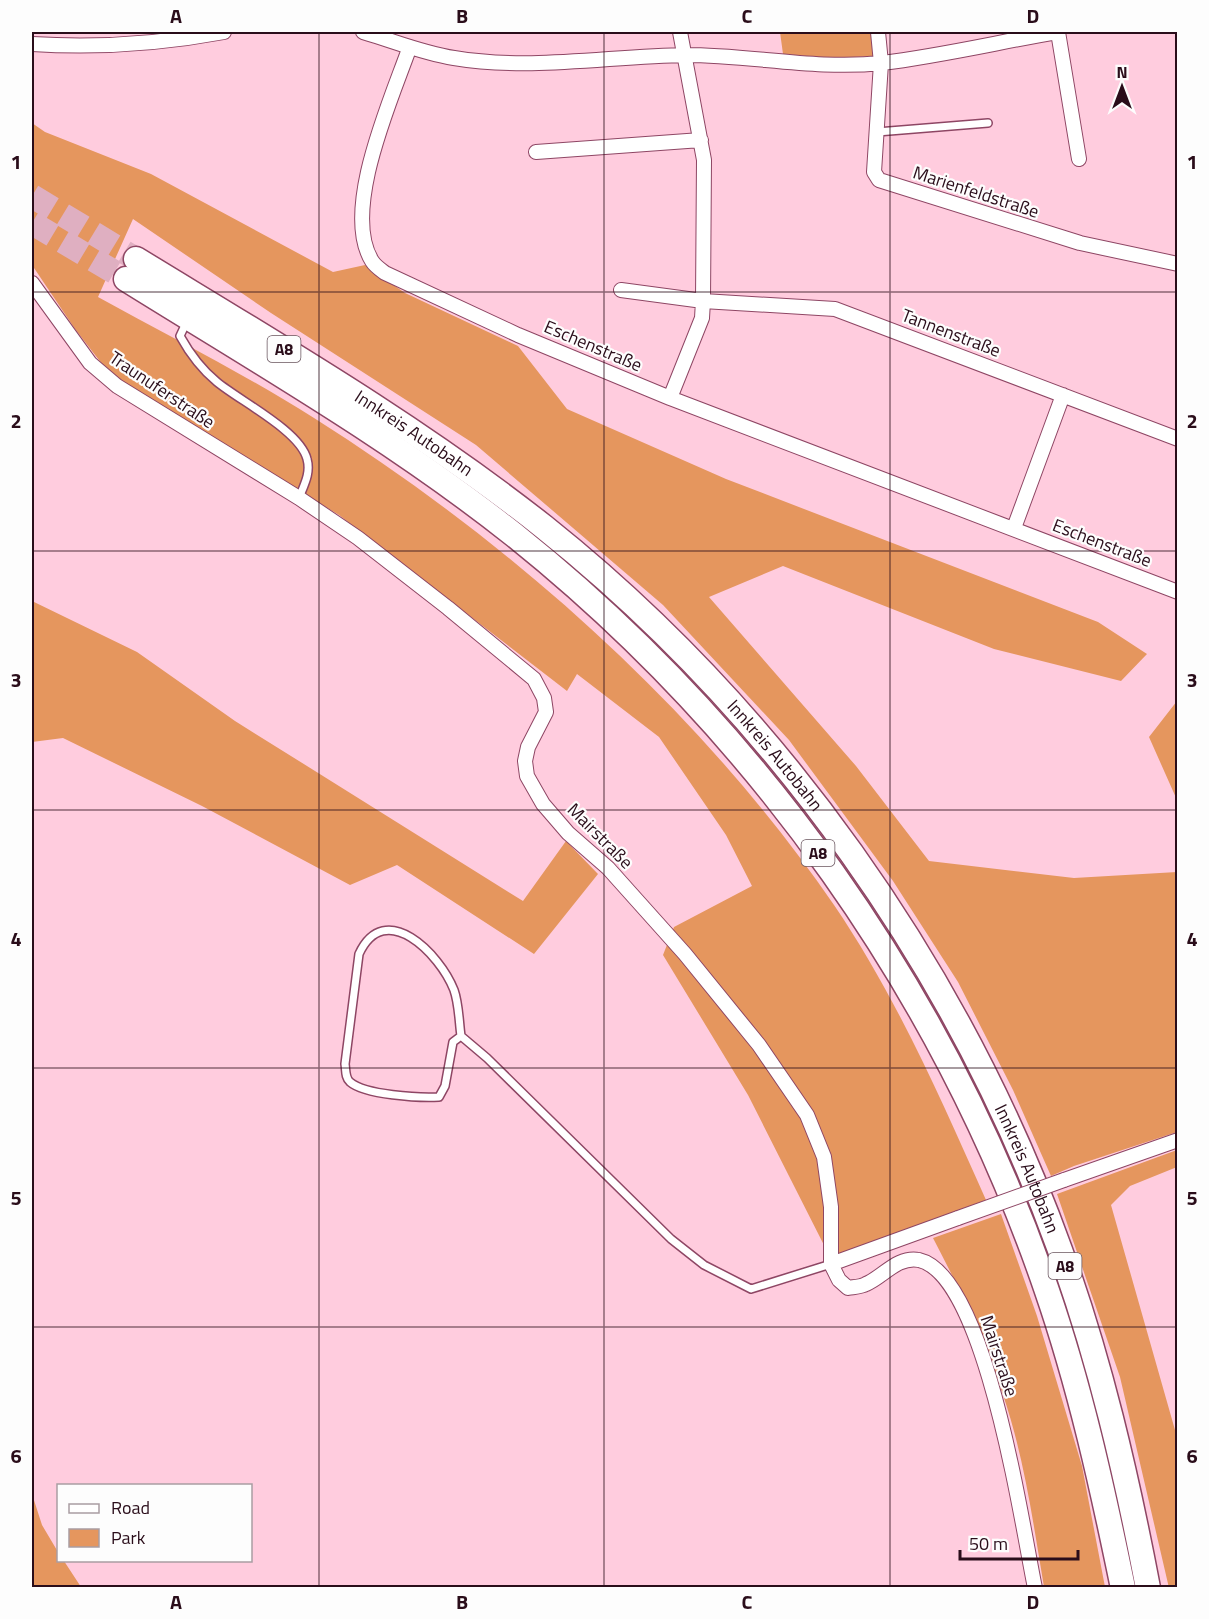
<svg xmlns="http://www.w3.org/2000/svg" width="1209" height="1619" viewBox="0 0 1209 1619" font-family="'Titillium Web',sans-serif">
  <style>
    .green { fill: #e5965e }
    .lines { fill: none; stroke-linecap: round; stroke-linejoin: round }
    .motorway-tunnel { stroke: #dfafc1; stroke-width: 24; stroke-dasharray: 24 12; stroke-linecap: butt }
    .service-casing { stroke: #8e4664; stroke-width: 10 }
    .minor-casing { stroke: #8e4664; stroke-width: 16 }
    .motorway-casing { stroke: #8e4664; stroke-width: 27 }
    .service { stroke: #fff; stroke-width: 7 }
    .minor { stroke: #fff; stroke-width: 14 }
    .motorway { stroke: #fff; stroke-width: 24 }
    .minor-bridge-casing { stroke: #8e4664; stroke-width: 16; stroke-linecap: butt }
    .minor-bridge { stroke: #fff; stroke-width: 14 }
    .grid { fill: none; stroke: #2a0d1a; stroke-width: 1.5; stroke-opacity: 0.55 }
    .labels { text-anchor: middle; stroke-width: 4.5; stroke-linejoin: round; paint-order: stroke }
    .shield { fill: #fdfdfd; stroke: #69555e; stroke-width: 1.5 }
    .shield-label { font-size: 16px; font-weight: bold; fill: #2a0d1a }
    .street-label { font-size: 18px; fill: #2a0d1a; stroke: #fdfdfd }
    .neatline { fill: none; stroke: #2a0d1a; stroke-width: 2 }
    .grid-label { font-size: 20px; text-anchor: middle; font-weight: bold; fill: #2a0d1a }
  </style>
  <rect width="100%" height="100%" fill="#ffccde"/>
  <path class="green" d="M780 32H876L879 56 829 58 783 54Z
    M32 123 45 132 151 174 333 272 365 265 405 293 518 346 567 409 726 479 1098 622 1147 654 1121 681 994 649 783 566 709 597 856 766 929 861 1074 878 1177 872V1132L1074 1166 1051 1176 1013 1090 958 982 893 881 789 740 663 605 476 445 271 313 133 219 98 297C170 337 245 374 314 418 512 543 701 711 834 905 896 996 941 1099 986 1200L830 1257 748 1095 663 955 674 927 752 886 726 835 659 737 577 674 567 691 339 515 163 409 109 373 75 329 32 265Z
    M32 601 137 652 235 721 523 901 566 841 598 874 534 954 397 865 350 885 202 806 63 738 32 742Z
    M1177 701V800L1149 737Z
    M1177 1150V1167L1130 1186 1111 1205 1177 1437V1587L1169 1588 1120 1377 1057 1194Z
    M1001 1214 1037 1316 1082 1466 1105 1587H1044C1033 1522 1024 1455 1002 1392 984 1338 959 1288 933 1238Z
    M32 1494 42 1525 58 1552V1560L64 1561 81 1587H32Z"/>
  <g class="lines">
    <path class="motorway-tunnel" d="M32 196 136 259
      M32 223 126 279"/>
    <g class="service-casing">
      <path id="service" d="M877 132 988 123
        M187 321 180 336C190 354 201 369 217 382 240 401 300 431 307 459 311 473 304 485 299 498
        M461 1036 453 1042 445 1086 439 1097C419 1098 365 1095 350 1082 345 1078 346 1070 345 1064L359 954C385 898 440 954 454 990 459 1004 459 1022 461 1036L487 1058 671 1239 704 1265 751 1289 831 1264"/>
    </g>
    <g class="minor-casing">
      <path id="minor" d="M363 32C394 41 422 53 454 58 532 71 609 56 686 55 752 55 816 70 882 63 940 56 999 42 1057 32
        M878 32 881 63 874 172 879 180 1080 243 1178 264
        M1058 32 1079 159
        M32 44C96 48 160 44 224 32
        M409 49C391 100 341 211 372 261 375 266 381 270 385 273L518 335 670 398 1178 592
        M536 152 701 140
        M32 283 90 363 117 386 299 498 358 538 448 608 534 679 544 698 546 712 528 747 525 761 527 776 543 804 568 833 608 868 685 954 759 1045 807 1115 824 1157 831 1207V1264L839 1280 848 1288C853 1287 861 1287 866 1284 883 1277 897 1256 919 1260 986 1275 1022 1526 1035 1588
        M621 290 703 301 835 309 1178 439
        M670 398 702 318 703 301 704 160 680 32
        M1014 528 1063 395
        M1064 1180 1178 1140
        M831 1264 958 1218"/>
    </g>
    <g class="motorway-casing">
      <g id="motorway">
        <path id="s1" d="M136 259C275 344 416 426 544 527 777 713 959 970 1060 1250 1100 1360 1126 1473 1148 1588"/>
        <path d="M126 279C256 360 392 438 513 534 757 729 944 992 1046 1288 1080 1386 1102 1486 1123 1588"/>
      </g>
    </g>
    <use href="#service" class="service"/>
    <use href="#minor" class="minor"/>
    <use href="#motorway" class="motorway"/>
    <g class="minor-bridge-casing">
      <path id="minor-bridge" d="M958 1218 1064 1180"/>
    </g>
    <use href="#minor-bridge" class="minor-bridge"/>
  </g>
  <path class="grid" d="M319 32V1588M604 32V1588M890 32V1588M32 292H1178M32 551H1178M32 810H1178M32 1068H1178M32 1327H1178"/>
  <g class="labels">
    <g class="shield">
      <rect x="267.5" y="336" width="33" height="26" rx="4.5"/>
      <rect x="801.5" y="840" width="33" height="26" rx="4.5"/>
      <rect x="1048.5" y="1253" width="33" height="26" rx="4.5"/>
    </g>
    <g class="shield-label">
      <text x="284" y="355">A8</text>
      <text x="818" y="859">A8</text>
      <text x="1065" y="1272">A8</text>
    </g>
    <g class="street-label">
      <text transform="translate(976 192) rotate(18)" y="6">Marienfeldstraße</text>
      <text transform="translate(951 333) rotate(21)" y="6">Tannenstraße</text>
      <text transform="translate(593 346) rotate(23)" y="6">Eschenstraße</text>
      <text transform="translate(162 390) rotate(34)" y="6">Traunuferstraße</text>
      <text dy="6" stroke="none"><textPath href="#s1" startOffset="328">Innkreis Autobahn</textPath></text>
      <text transform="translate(1102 543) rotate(21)" y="6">Eschenstraße</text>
      <text dy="6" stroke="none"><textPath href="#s1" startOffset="814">Innkreis Autobahn</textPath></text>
      <text transform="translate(600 836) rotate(45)" y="6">Mairstraße</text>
      <text dy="6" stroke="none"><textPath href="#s1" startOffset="1300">Innkreis Autobahn</textPath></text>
      <text transform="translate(999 1356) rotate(72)" y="6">Mairstraße</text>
    </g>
  </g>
  <rect width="1209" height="1619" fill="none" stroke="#fdfdfd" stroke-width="66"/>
  <rect x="57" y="1484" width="195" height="78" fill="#fdfdfd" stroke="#a99da2" stroke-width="1.5"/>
  <rect x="69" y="1504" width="30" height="9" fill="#ffffff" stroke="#a99da2" stroke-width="1.5"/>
  <text x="111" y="1514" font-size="18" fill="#2a0d1a">Road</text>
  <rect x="69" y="1529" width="30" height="18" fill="#e5965e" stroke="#a99da2" stroke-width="1.5"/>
  <text x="111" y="1544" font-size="18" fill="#2a0d1a">Park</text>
  <g transform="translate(1122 87)" stroke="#fdfdfd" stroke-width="4.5" paint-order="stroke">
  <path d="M0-4.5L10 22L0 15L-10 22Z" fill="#2a0d1a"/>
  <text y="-9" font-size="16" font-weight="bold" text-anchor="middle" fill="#2a0d1a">N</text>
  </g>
  <path d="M960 1550v9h118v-9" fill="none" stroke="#2a0d1a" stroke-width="3"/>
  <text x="969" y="1550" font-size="18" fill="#2a0d1a" stroke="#fdfdfd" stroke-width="4.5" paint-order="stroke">50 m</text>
  <rect x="33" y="33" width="1143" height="1553" class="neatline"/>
  <g class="grid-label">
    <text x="176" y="23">A</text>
    <text x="462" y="23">B</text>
    <text x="747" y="23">C</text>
    <text x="1033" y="23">D</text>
    <text x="16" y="169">1</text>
    <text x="1192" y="169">1</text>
    <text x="16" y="428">2</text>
    <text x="1192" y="428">2</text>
    <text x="16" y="687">3</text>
    <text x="1192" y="687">3</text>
    <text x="16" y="946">4</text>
    <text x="1192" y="946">4</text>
    <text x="16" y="1205">5</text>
    <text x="1192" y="1205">5</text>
    <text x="16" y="1463">6</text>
    <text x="1192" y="1463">6</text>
    <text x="176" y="1609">A</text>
    <text x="462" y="1609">B</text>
    <text x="747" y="1609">C</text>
    <text x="1033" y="1609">D</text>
  </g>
</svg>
